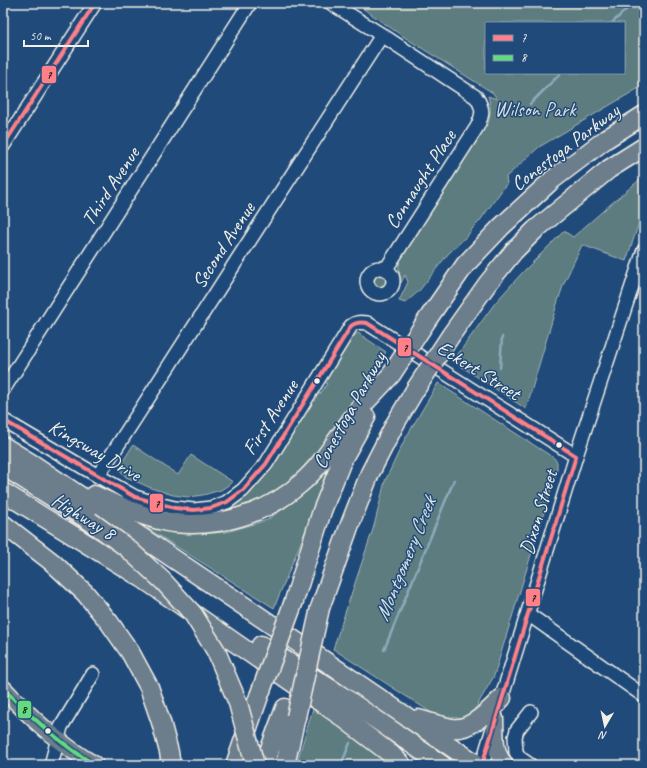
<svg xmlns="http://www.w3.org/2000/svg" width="647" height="768" viewBox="0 0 647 768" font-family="Caveat,sans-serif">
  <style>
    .green { fill: #5b7c80; stroke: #a8b6b4; fill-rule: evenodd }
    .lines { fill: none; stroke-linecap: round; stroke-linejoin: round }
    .stream { stroke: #8cacbd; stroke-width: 2.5 }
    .minor-casing { stroke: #f4f1e8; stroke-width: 16 }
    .major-casing { stroke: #f4f1e8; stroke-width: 19 }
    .highway-casing { stroke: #f4f1e8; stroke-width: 21 }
    .minor { stroke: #1f4a7a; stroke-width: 13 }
    .major { stroke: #6c7d8c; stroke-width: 16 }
    .highway { stroke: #6c7d8c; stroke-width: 18 }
    .highway-bridge-casing { stroke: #f4f1e8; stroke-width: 21; stroke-linecap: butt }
    .highway-bridge { stroke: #6c7d8c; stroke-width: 18 }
    .bus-1-casing { stroke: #1f4a7a; stroke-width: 7 }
    .bus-2-casing { stroke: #1f4a7a; stroke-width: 7 }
    .bus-1 { stroke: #ff8088; stroke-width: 4 }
    .bus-2 { stroke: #65db81; stroke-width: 4 }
    .bus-dot { fill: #f4f1e8; stroke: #1f4a7a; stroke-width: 1.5 }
    .labels { text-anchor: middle; stroke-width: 3; stroke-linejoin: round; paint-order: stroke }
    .park-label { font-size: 20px; fill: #dddfd8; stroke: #1f4a7a }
    .street-label { font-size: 20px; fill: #f4f1e8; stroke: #1f4a7a }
    .water-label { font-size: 21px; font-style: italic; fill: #dae0dd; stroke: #1f4a7a }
    .line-badge { stroke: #1f4a7a; stroke-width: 1.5 }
    .pale-badge-label { font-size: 11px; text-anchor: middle; font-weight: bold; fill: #111 }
  </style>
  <rect width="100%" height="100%" fill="#1f4a7a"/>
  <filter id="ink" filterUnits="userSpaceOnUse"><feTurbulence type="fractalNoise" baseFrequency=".025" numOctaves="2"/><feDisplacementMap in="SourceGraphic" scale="8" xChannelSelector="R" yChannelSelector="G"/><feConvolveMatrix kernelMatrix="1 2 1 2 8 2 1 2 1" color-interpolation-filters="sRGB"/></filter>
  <g filter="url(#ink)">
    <path class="green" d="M355 3H644V85L539 147 506 177 507 183 479 222 472 229 468 235 448 254 419 291 405 303 399 301 408 282 405 275 401 283C400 274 397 269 400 260L488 123C491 113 491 106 488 96L497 99 493 93 401 35ZM486 23H624V73H486Z
      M644 176V214L639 223 626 261 582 245 564 283 557 304 526 409 453 361 495 303 522 273 564 231 573 237 612 203Z
      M371 281a10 10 0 1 1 20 0a10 10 0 1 1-20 0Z
      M358 333 386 352 378 363 320 449 295 478 272 495 232 514H182L246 495 255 487 264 475 316 392 320 394 327 384 324 381C332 369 346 340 358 333Z
      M438 383 554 458 557 462V470L494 676 471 716 453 722 435 715 333 649 374 526 385 481 404 441Z
      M133 445 178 475 191 455 233 482 221 490 203 495 188 497 173 495 151 488 126 477 119 469 120 466Z
      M332 466 274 608 147 528 189 534 227 532 267 520 296 500Z
      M314 705 389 765H296Z"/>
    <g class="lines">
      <path class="stream" d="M612 23 633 3
        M530 104 561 73
        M500 368 502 337
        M384 650 454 480
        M341 765 350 743"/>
      <g class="minor-casing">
        <path id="minor" d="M331 3 382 35 476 97C484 109 483 115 477 127L386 269
          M3 146 95 3
          M367 281a13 13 0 1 1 26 0a13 13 0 1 1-26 0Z
          M3 390 250 3
          M3 420 98 476 135 497 158 504 175 508 194 510 211 508 227 502 243 490 266 464 351 326C356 322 360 322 367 323L576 456
          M98 476 382 35
          M528 614 644 696
          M499 706 576 456 644 250
          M51 765 61 727 93 674
          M482 765 493 728
          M530 765 520 758 516 752 515 737 517 730 531 712"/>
      </g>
      <g class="major-casing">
        <path id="major" d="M3 688C31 718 59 744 95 765
          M495 718C496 736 493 750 505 765"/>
      </g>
      <g class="highway-casing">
        <path id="highway" d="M427 320 465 265 501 227 552 180 606 139 644 115
          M451 335 488 283 514 251 535 230 558 211 609 169 644 147
          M3 446 34 465 247 608 404 715 478 765
          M3 466 90 521
          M3 492 142 578 342 717 392 755 402 765
          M94 495C115 505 137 514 159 520 164 521 169 523 174 523 219 528 266 514 300 484 325 463 340 433 360 408 370 397 381 386 391 375
          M3 524 52 562 85 593 109 622 130 652 149 687 161 722 169 752 171 765
          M294 601 322 511 343 458 366 417
          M320 608 349 527 370 473 395 424 415 390
          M261 645 342 696 442 765
          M418 719C429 722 441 726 452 728 471 731 489 710 502 698
          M235 765 259 696
          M264 765 285 708
          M285 765 296 717"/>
      </g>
      <use href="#minor" class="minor"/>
      <use href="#major" class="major"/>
      <use href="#highway" class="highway"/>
      <g class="highway-bridge-casing">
        <path id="highway-bridge" d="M391 375 427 320
          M415 390 451 335
          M90 521 126 547 163 581 193 614 216 651 238 703 255 765
          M259 696 294 601
          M296 717 320 608"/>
      </g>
      <use href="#highway-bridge" class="highway-bridge"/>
      <g class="bus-1-casing">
        <path id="bus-1" d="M3 146 95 3
          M3 420 135 497 175 508 194 510 211 508 227 502 243 490 266 464 351 326C356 322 361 322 367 323L576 456 482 765"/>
      </g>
      <g class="bus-2-casing">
        <path id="bus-2" d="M3 688C31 717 60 744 95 765"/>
      </g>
      <use href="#bus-1" class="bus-1"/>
      <use href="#bus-2" class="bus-2"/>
    </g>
  </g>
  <g class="bus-dot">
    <circle cx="317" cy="381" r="3.5"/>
    <circle cx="559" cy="445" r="3.5"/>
    <circle cx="48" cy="731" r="3.5"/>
  </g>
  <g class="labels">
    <g class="park-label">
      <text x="535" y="116">Wilson Park</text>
    </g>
    <g class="street-label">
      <text transform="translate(565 147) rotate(-37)" y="7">Conestoga Parkway</text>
      <text transform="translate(420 179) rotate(-57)" y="7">Connaught Place</text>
      <text transform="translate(110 186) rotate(-57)" y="7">Third Avenue</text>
      <text transform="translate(223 245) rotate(-57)" y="7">Second Avenue</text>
      <text transform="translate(479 370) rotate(32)" y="7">Eckert Street</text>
      <text transform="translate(349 410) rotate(-61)" y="7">Conestoga Parkway</text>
      <text transform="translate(270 417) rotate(-57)" y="7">First Avenue</text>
      <text transform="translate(95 450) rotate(30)" y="7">Kingsway Drive</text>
      <text transform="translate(538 512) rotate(-73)" y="7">Dixon Street</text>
      <text transform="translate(84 516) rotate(32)" y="7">Highway 8</text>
    </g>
    <g class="water-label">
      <text transform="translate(405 559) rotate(-68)" y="7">Montgomery Creek</text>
    </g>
  </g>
  <g class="line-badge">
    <rect x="41" y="65" width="16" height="19" rx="4" fill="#ff8088"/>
    <rect x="397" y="337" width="15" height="20" rx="4" fill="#ff8088"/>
    <rect x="149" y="493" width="15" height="20" rx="4" fill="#ff8088"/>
    <rect x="525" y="588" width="16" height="19" rx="4" fill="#ff8088"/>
    <rect x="17" y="700" width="15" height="19" rx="4" fill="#65db81"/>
  </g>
  <g class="pale-badge-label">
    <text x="49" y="78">7</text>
    <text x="405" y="351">7</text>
    <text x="157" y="507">7</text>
    <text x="533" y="601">7</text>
    <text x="24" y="713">8</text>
  </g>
  <rect width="647" height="768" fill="none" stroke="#1f4a7a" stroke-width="16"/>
  <rect x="8" y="8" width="631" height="752" fill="none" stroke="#f4f1e8" stroke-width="1.5" filter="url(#ink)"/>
  <rect x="485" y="22" width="140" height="52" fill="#1f4a7a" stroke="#748da6"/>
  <rect x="493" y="35" width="20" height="6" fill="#ff8088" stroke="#748da6"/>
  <text x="521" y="42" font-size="12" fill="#f4f1e8">7</text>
  <rect x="493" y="55" width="20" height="6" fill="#65db81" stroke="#748da6"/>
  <text x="521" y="62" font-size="12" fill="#f4f1e8">8</text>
  <g transform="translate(605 726) rotate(189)" stroke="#1f4a7a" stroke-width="3" paint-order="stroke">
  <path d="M0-3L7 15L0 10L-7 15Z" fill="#f4f1e8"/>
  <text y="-6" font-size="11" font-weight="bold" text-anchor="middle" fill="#f4f1e8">N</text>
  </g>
  <path d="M24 40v6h64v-6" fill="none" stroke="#f4f1e8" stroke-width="2"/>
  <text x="30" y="40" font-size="12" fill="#f4f1e8" stroke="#1f4a7a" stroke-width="3" paint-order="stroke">50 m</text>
</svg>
